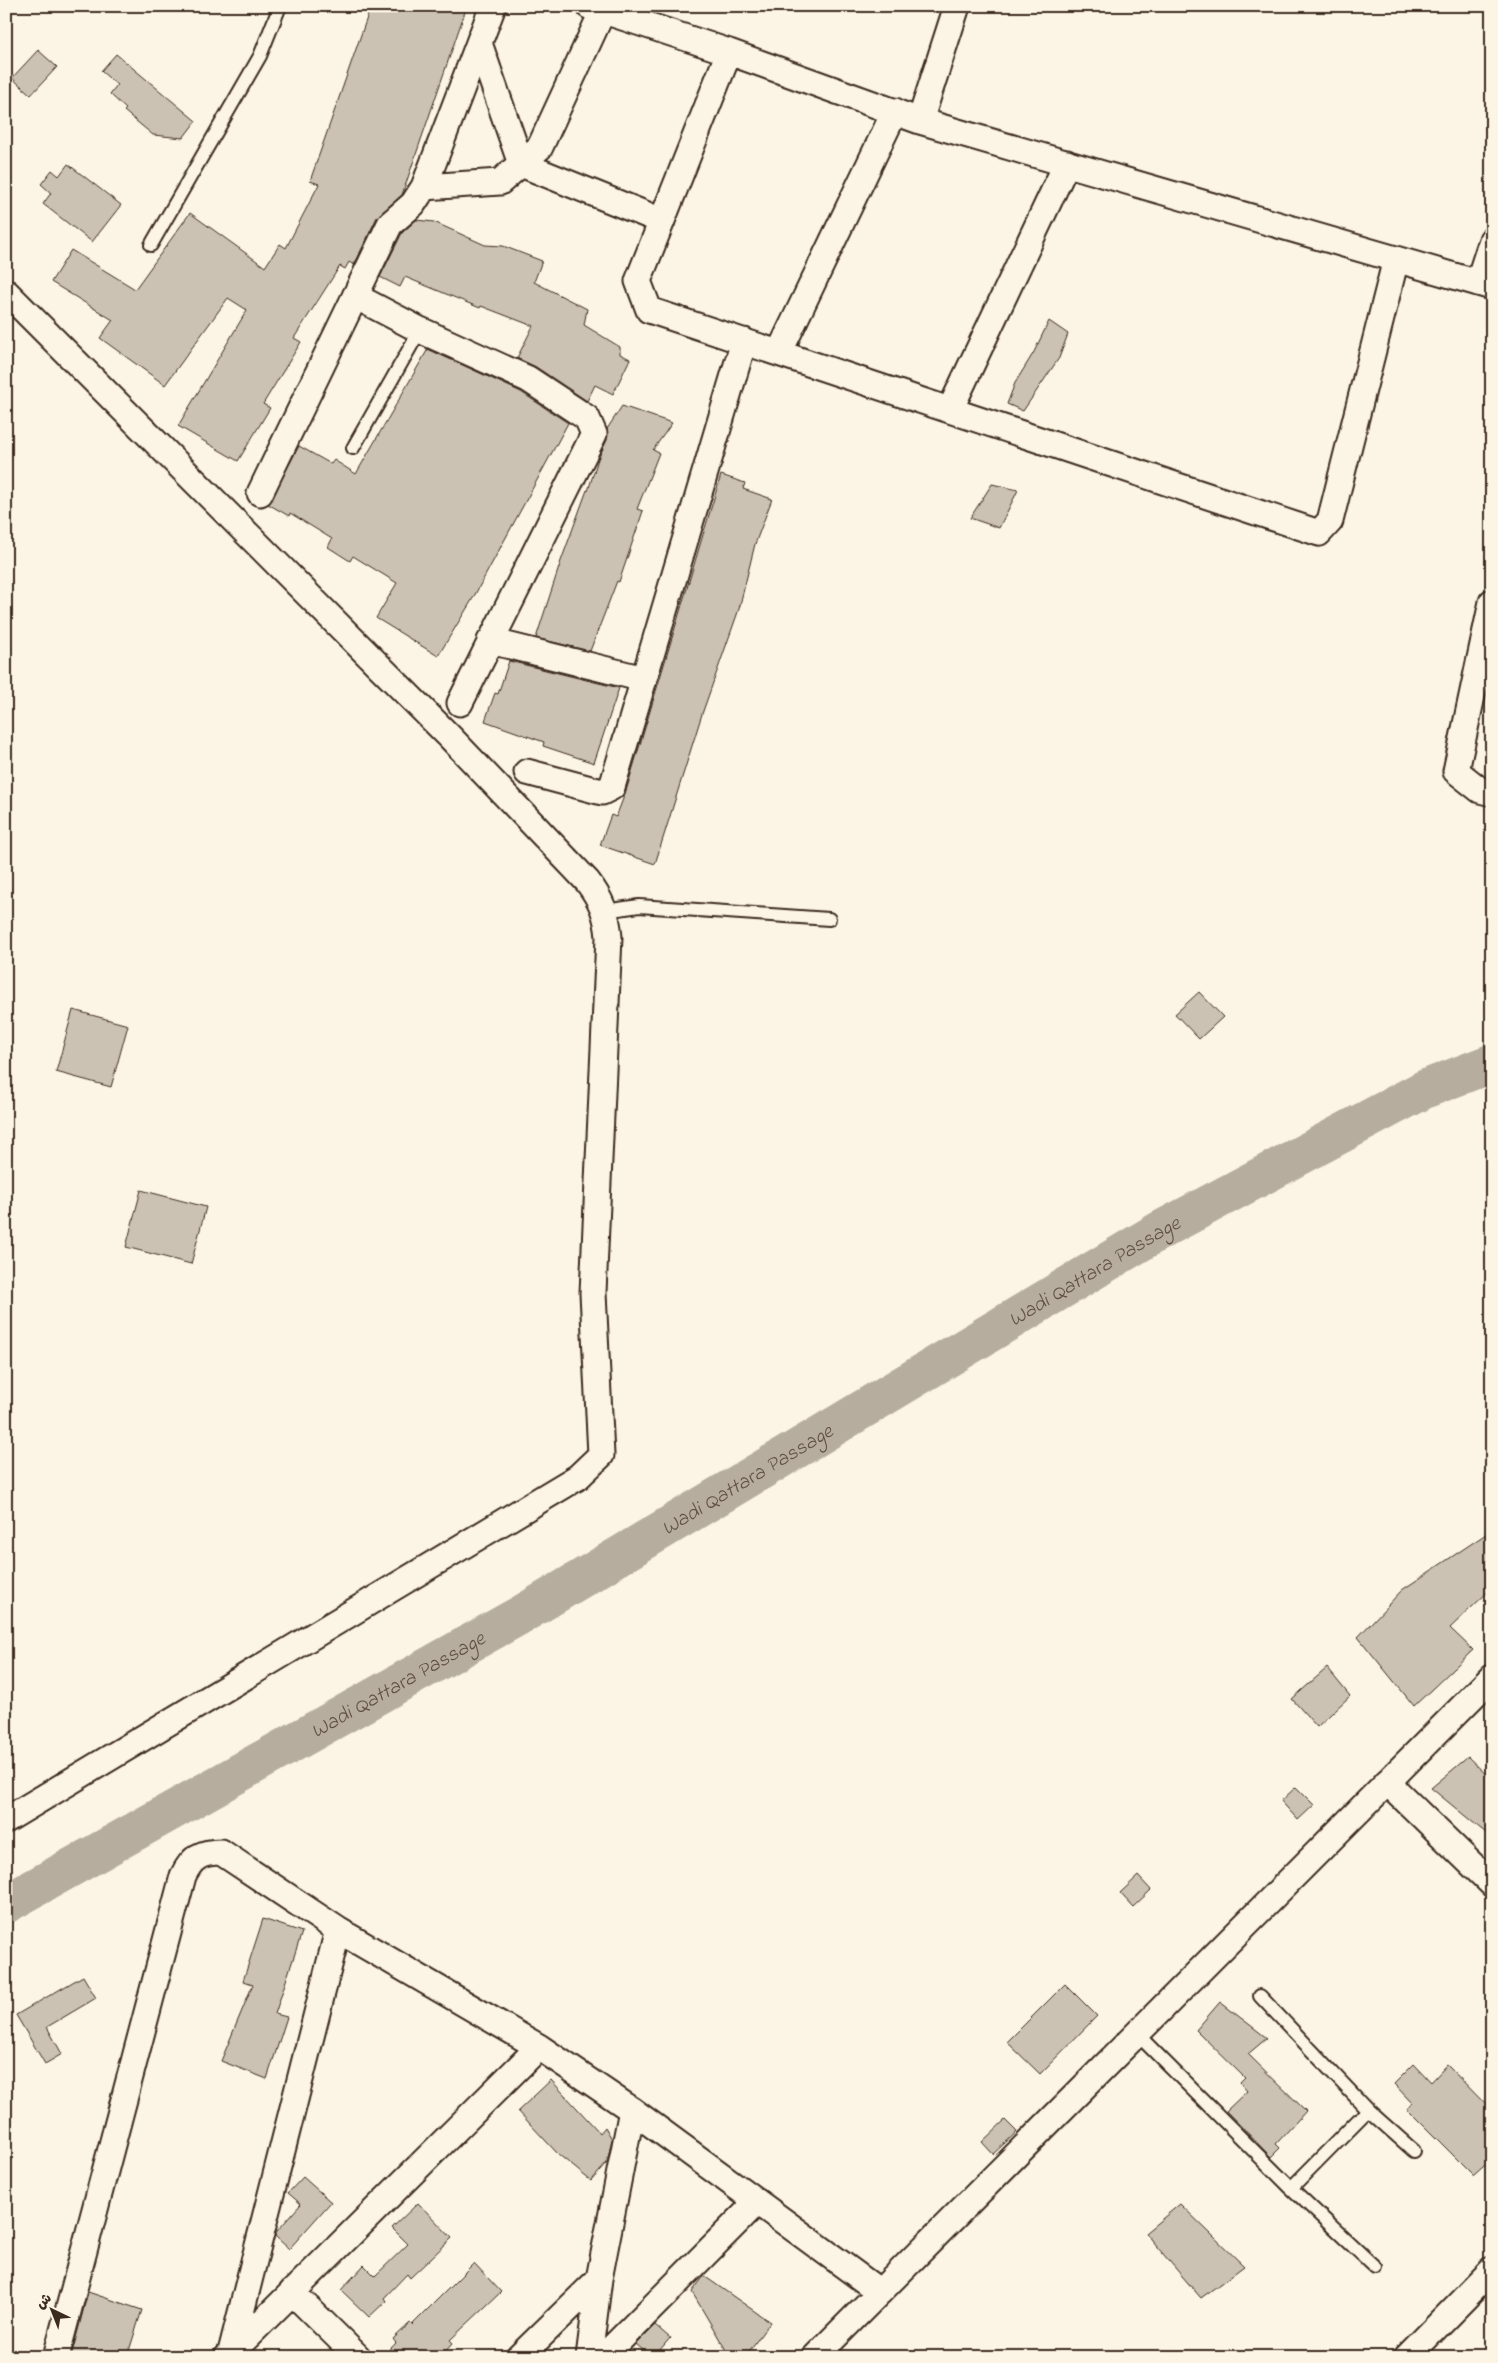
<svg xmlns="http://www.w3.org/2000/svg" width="1498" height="2363" viewBox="0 0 1498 2363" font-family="'Indie Flower','Playpen Sans Arabic',sans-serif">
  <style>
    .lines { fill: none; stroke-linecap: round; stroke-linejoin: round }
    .river { stroke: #b7ad9e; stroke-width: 39 }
    .building { fill: #ccc2b3; stroke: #3b2a1e }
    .service-casing { stroke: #3b2a1e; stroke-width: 16 }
    .minor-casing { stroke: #3b2a1e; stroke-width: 29 }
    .service { stroke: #fcf5e5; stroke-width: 12 }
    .minor { stroke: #fcf5e5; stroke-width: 25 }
    .labels { text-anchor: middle; stroke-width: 5; stroke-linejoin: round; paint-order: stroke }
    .water-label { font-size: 21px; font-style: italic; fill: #605144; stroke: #fcf5e5 }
  </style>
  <rect width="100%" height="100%" fill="#fcf5e5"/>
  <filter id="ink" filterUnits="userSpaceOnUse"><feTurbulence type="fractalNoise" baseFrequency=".02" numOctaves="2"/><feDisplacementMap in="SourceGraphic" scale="10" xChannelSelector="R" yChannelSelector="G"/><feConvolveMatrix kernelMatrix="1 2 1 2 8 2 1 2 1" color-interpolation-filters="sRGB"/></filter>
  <g filter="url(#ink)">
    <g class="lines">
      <path class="river" id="s1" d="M6 1904 524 1613 1159 1231 1425 1089 1492 1063"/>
    </g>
    <path class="building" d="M371 6H467L402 195 377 217 354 265 349 262 345 269 340 266 294 338 301 342 263 404 270 408 238 461 178 426 247 310 228 298 165 385 100 338 113 320 51 282 71 250 135 289 190 213 265 267 280 244 286 248 319 184 310 181Z
      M38 50 57 67 31 95 12 78Z
      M116 54 196 121 183 138 153 135 124 111 126 109 110 94 117 85 101 71Z
      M68 164 121 205 92 242 43 204 51 193 41 184 52 170 59 176Z
      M416 220 434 222 485 245 503 246 542 261 534 282 587 309 584 325 620 347V354L630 359 613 394 595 385 587 401 536 367 517 358 533 326 481 306 480 308 405 277 400 287 380 277 402 233Z
      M1049 321 1068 334 1059 358 1023 411 1007 404 1015 383 1034 352Z
      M428 349 521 392 568 423 472 600 438 656 376 618 397 583 353 556 350 561 328 547 332 539 290 513 289 516 268 504 299 446 331 464 334 460 356 474Z
      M622 406 672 423 653 450 659 453 637 509 643 511 619 582 617 581 590 651 536 638 561 561 587 490 588 491 598 459 607 440V429Z
      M721 475 745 483 743 489 772 499 755 544 739 609 702 714 655 864 600 845 611 815 616 817 626 791Z
      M992 484 1018 490 999 528 970 518Z
      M509 661 619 688 594 763 543 746 544 742 485 721 495 693 498 694Z
      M1199 992 1223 1017 1199 1039 1175 1014Z
      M73 1010 128 1025 111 1087 56 1072Z
      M141 1190 206 1207 191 1264 126 1247Z
      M1492 1530V1588L1450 1628 1473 1650 1414 1706 1358 1637 1402 1590Z
      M1327 1668 1350 1696 1317 1727 1292 1699Z
      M1468 1757 1492 1780V1838L1431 1788Z
      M1296 1787 1314 1805 1298 1820 1281 1801Z
      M1138 1876 1151 1890 1133 1907 1120 1893Z
      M263 1919 302 1932 275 2014 287 2017 267 2079 221 2061 253 1984 243 1981Z
      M83 1976 96 1998 47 2027 62 2054 45 2064 16 2015Z
      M1065 1984 1097 2016 1040 2074 1007 2042Z
      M1220 2002 1267 2038 1248 2054 1306 2111 1276 2144 1280 2148 1271 2157 1226 2111 1247 2091 1240 2083 1245 2078 1196 2030Z
      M1414 2064 1431 2082 1447 2065 1492 2111V2160L1474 2176 1407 2109 1412 2103 1394 2084Z
      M551 2080 600 2133 605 2127 612 2139 607 2163 591 2181 558 2154 518 2111Z
      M1005 2120 1017 2132 993 2154 982 2142Z
      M303 2177 331 2202 289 2249 275 2236 277 2231 301 2204 288 2193Z
      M418 2203 452 2238 410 2278 407 2274 384 2298 386 2301 369 2317 341 2290 364 2265 375 2276 408 2244 392 2228Z
      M1180 2204 1244 2266 1201 2298 1145 2233Z
      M474 2263 501 2292 450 2340 453 2343 440 2357H399L390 2349 396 2343 393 2339 410 2323 412 2325Z
      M704 2276 770 2322 745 2357H730L692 2292Z
      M88 2292 142 2310 127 2357H71Z
      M655 2325 670 2338 654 2357H651L636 2344Z"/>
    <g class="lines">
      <g class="service-casing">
        <path id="service" d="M151 245 260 56 280 6
          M353 448 420 330
          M605 911 639 906 829 919
          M1260 1996 1368 2110 1414 2151
          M1137 2034 1291 2188 1375 2267
          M1291 2188 1368 2110"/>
      </g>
      <g class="minor-casing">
        <path id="minor" d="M589 6 729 52 920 121 1492 287
          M479 43 521 164 662 221
          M729 52 638 281 649 310 1319 533 1330 521 1396 259
          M920 121 957 6
          M424 187 500 182 540 147 605 6
          M1478 283 1492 240
          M6 292 450 737 587 881C601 899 607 914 609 937L593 1293 601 1455 578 1477 6 1820
          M355 296 420 330 528 379 587 418 594 434 460 703
          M779 353 895 111
          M950 410 1067 163
          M260 493 390 224 413 204 424 187 493 6
          M1492 602 1456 771 1480 790 1492 793
          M490 641 644 679
          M527 772 602 792 612 787 744 341
          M1387 1782 1492 1884
          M292 2292 358 2357
          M231 2352 338 1930
          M56 2357 183 1876C192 1857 201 1852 221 1852L338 1930 539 2047 632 2110 880 2292
          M227 2357 539 2047
          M519 2357 599 2279
          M589 2357 599 2279 632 2110
          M603 2357 757 2202
          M815 2357 1492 1677
          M1407 2357 1492 2270"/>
      </g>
      <use href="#service" class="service"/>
      <use href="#minor" class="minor"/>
    </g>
  </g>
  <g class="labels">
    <g class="water-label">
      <text dy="7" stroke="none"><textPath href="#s1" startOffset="1259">Wadi Qattara Passage</textPath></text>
      <text dy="7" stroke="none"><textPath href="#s1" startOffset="854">Wadi Qattara Passage</textPath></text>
      <text dy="7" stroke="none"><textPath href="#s1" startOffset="449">Wadi Qattara Passage</textPath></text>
    </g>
  </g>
  <rect width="1498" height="2363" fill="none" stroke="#fcf5e5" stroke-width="25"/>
  <rect x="12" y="12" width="1473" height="2338" fill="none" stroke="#3b2a1e" stroke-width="2" filter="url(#ink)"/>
  <g transform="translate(52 2310) rotate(317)" stroke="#fcf5e5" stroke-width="4" paint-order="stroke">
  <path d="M0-4L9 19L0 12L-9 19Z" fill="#3b2a1e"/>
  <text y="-8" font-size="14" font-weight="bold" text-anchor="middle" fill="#3b2a1e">ش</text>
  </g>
</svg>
